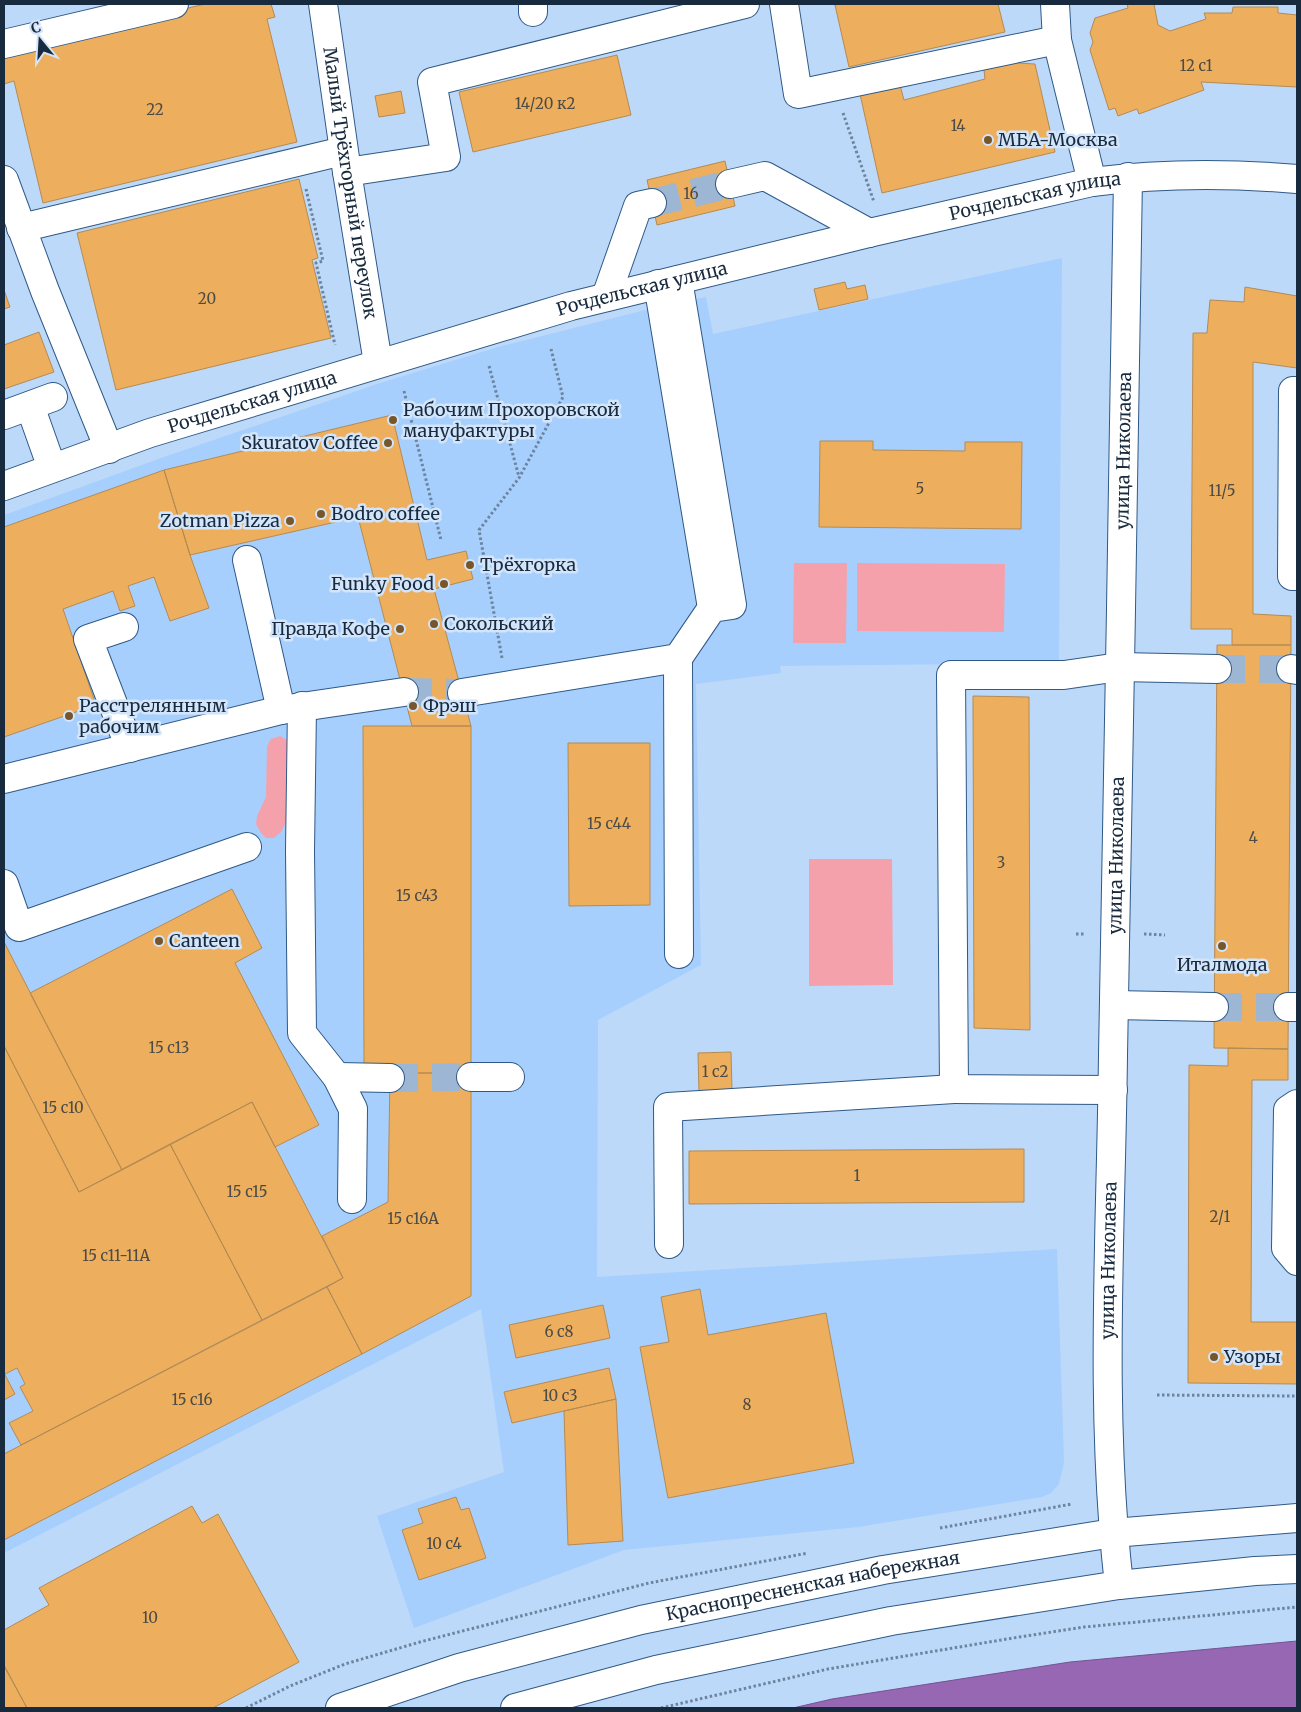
<svg xmlns="http://www.w3.org/2000/svg" width="1301" height="1712" viewBox="0 0 1301 1712" font-family="Merriweather,serif">
  <style>
    .built { fill: #a6cffe }
    .green { fill: #f5a1ab }
    .water { fill: #9767b3; stroke: #715590 }
    .building { fill: #edaf5d; stroke: #b48a53 }
    .lines { fill: none; stroke-linecap: round; stroke-linejoin: round }
    .minor-tunnel { stroke: #9cb6d4; stroke-width: 28; stroke-dasharray: 28 14; stroke-linecap: butt }
    .minor-casing { stroke: #2f5986; stroke-width: 30 }
    .major-casing { stroke: #2f5986; stroke-width: 30 }
    .path { stroke: #6d849f; stroke-width: 3; stroke-dasharray: 2.5 2.5; stroke-linecap: butt }
    .minor { stroke: #fff; stroke-width: 28 }
    .major { stroke: #fff; stroke-width: 28 }
    .poi-dot { fill: #77562c; stroke: #d3e5fa; stroke-width: 2 }
    .labels { text-anchor: middle; stroke-width: 5; stroke-linejoin: round; paint-order: stroke }
    .number-label { font-size: 15px; fill: #4d4b46 }
    .poi-label { font-size: 18px; fill: #182a3e; stroke: #d3e5fa; text-anchor: start }
    .street-label { font-size: 18px; fill: #182a3e; stroke: #d3e5fa }
  </style>
  <rect width="100%" height="100%" fill="#bdd9f9"/>
  <path class="built" d="M1062 258 1059 663 780 666 781 673 696 684 701 965 598 1020 597 1277 1057 1249 1064 1462 1059 1484 1051 1493 1042 1497 858 1527 624 1550 414 1628 377 1516 504 1472 481 1309 4 1553V515L161 458 377 384 498 347 657 307 706 297 713 334Z"/>
  <path class="green" d="M794 563H847L846 643H793Z
    M857 563 1005 564 1004 632 857 631Z
    M280 736 292 743 293 808 281 832 274 838H266L261 833 256 824 257 816 266 797 267 746 271 739Z
    M809 859H892L893 985 809 986Z"/>
  <path class="water" d="M1297 1641V1708H793L832 1699 1070 1662Z"/>
  <path class="building" d="M205 4H271L275 17 267 19 297 142 43 203 14 81 4 84V52Z
    M841 4H998L1005 32 849 67 835 5Z
    M1127 4H1154L1158 25 1170 31 1206 19 1204 13H1232L1233 7H1278V13L1297 15V87L1201 82 1204 90 1139 114 1137 109 1118 116 1115 108 1109 110 1090 50 1093 42 1090 33 1095 18 1128 8Z
    M617 55 631 115 473 152 459 92Z
    M983 61 1035 64 1055 152 882 193 860 94 900 85 904 100 985 79Z
    M401 91 405 113 379 117 375 96Z
    M725 161 735 206 657 225 647 180Z
    M299 179 318 258 312 260 331 338 116 390 77 233Z
    M845 282 847 289 865 285 868 299 819 310 814 289Z
    M1245 287 1297 296V368L1253 362V614L1291 616V645H1232V629H1191L1193 333H1207L1210 300 1244 302Z
    M4 290 10 307 4 309Z
    M39 332 54 372 4 389V345Z
    M392 415 427 560 466 551 473 579 434 589 471 726H412L358 517 190 555 164 470Z
    M820 441H873V450L965 451V442H1022L1021 529 819 527Z
    M164 470 190 555 209 608 170 621 154 577 128 586 135 606 120 611 113 591 63 609 96 705 4 737V527Z
    M1217 645H1291L1288 1049 1214 1048Z
    M973 696 1029 697 1030 1030 974 1028Z
    M363 726H471V1073H390L364 1067Z
    M568 743H650V905L569 906Z
    M232 889 262 948 235 963 319 1125 275 1147 252 1102 122 1170 30 993Z
    M4 942 122 1170 79 1192 4 1046Z
    M4 1046 79 1192 170 1144 262 1320 21 1445 9 1423 33 1411 20 1387 25 1384 17 1368 5 1374 4 1373Z
    M1228 1048 1288 1049V1080H1252L1251 1322H1297V1384L1188 1383 1189 1065 1228 1066Z
    M731 1052 732 1091 699 1092 698 1053Z
    M390 1073H471V1296L362 1354 327 1287 343 1278 322 1236 388 1202Z
    M252 1102 343 1278 262 1320 170 1144Z
    M1024 1149V1202L689 1204V1151Z
    M327 1287 362 1354 4 1540V1454Z
    M700 1289 708 1335 826 1313 854 1463 668 1498 640 1347 669 1342 661 1297Z
    M603 1305 610 1338 516 1358 509 1325Z
    M609 1368 616 1399 512 1423 504 1392Z
    M4 1373 15 1394 4 1400Z
    M616 1399 623 1541 568 1545 564 1411Z
    M456 1497 461 1510 469 1508 486 1558 419 1580 402 1530 423 1523 418 1509Z
    M192 1506 202 1523 218 1514 299 1662 213 1708H27L4 1665V1630L49 1605 39 1588Z
    M4 1666 27 1708H4Z"/>
  <g class="lines">
    <path class="minor-tunnel" d="M652 203 730 184
      M1217 669H1291
      M404 692 462 693
      M1214 1007H1288
      M390 1078 471 1077"/>
    <g class="minor-casing">
      <g id="minor">
        <path id="s1" d="M323 4 347 172 378 363"/>
        <path d="M533 4V12"/>
        <path d="M784 4 798 94 1057 40"/>
        <path d="M1055 4 1057 40 1092 182"/>
        <path d="M4 44 174 4"/>
        <path d="M347 172 446 157 432 82 745 4"/>
        <path d="M4 180 45 291 109 449"/>
        <path d="M730 184 765 176 869 233"/>
        <path d="M21 228 343 151"/>
        <path d="M658 284 712 608"/>
        <path d="M606 297 638 206 652 203"/>
        <path d="M1297 391H1293L1292 576H1297"/>
        <path d="M30 406 52 468"/>
        <path d="M4 415 53 397"/>
        <path id="s2" d="M4 486 150 433 571 306 869 233 1092 182C1162 173 1228 173 1297 179"/>
        <path d="M247 560 281 710"/>
        <path d="M124 627 88 639 130 748"/>
        <path d="M678 658 679 954"/>
        <path d="M1291 669 1297 670"/>
        <path d="M462 693 678 658 712 608 732 605 678 280"/>
        <path d="M302 706 300 851 302 1033 337 1077 353 1109 352 1199"/>
        <path d="M4 779 281 710 404 692"/>
        <path d="M4 884 19 927 247 847"/>
        <path d="M1114 1005 1214 1007"/>
        <path d="M1288 1007H1297"/>
        <path d="M337 1077 390 1078"/>
        <path d="M471 1077H510"/>
        <path d="M1113 1090 954 1089 951 675H1064L1119 667 1217 669"/>
        <path d="M1297 1104 1288 1110 1286 1248 1297 1261"/>
        <path d="M669 1244 668 1107 954 1089"/>
        <path id="s3" d="M1119 1585C1099 1409 1111 1231 1113 1055 1118 762 1124 470 1128 177"/>
      </g>
    </g>
    <g class="major-casing">
      <g id="major">
        <path id="s4" d="M340 1708 459 1668 641 1620 883 1570 1113 1533 1297 1518"/>
        <path d="M515 1708 656 1670 891 1621 1119 1585 1255 1571 1297 1569"/>
      </g>
    </g>
    <path class="path" d="M843 113 874 202
      M306 189 323 261 316 263 335 345
      M489 366 519 477
      M404 391 441 540
      M502 658 479 530 519 478 563 397 551 349
      M1076 934H1085
      M1144 934 1165 935
      M1157 1395 1297 1396
      M940 1528 1072 1504
      M246 1708 290 1686 345 1664 420 1642 649 1583 808 1553
      M661 1708 828 1669 1013 1638 1084 1627 1297 1607"/>
    <use href="#minor" class="minor"/>
    <use href="#major" class="major"/>
  </g>
  <g class="poi-dot">
    <circle cx="988" cy="140" r="5"/>
    <circle cx="393" cy="420" r="5"/>
    <circle cx="388" cy="443" r="5"/>
    <circle cx="321" cy="514" r="5"/>
    <circle cx="290" cy="521" r="5"/>
    <circle cx="470" cy="565" r="5"/>
    <circle cx="444" cy="584" r="5"/>
    <circle cx="434" cy="624" r="5"/>
    <circle cx="400" cy="629" r="5"/>
    <circle cx="413" cy="706" r="5"/>
    <circle cx="69" cy="716" r="5"/>
    <circle cx="159" cy="941" r="5"/>
    <circle cx="1222" cy="946" r="5"/>
    <circle cx="1214" cy="1357" r="5"/>
  </g>
  <g class="labels">
    <g class="number-label">
      <text x="1196" y="71">12 с1</text>
      <text x="545" y="109">14/20 к2</text>
      <text x="155" y="115">22</text>
      <text x="958" y="131">14</text>
      <text x="691" y="199">16</text>
      <text x="207" y="304">20</text>
      <text x="920" y="494">5</text>
      <text x="1222" y="496">11/5</text>
      <text x="609" y="829">15 с44</text>
      <text x="1253" y="843">4</text>
      <text x="1001" y="868">3</text>
      <text x="417" y="901">15 с43</text>
      <text x="169" y="1053">15 с13</text>
      <text x="715" y="1077">1 с2</text>
      <text x="63" y="1113">15 с10</text>
      <text x="857" y="1181">1</text>
      <text x="247" y="1197">15 с15</text>
      <text x="1220" y="1222">2/1</text>
      <text x="413" y="1224">15 с16А</text>
      <text x="116" y="1261">15 с11-11А</text>
      <text x="559" y="1337">6 с8</text>
      <text x="560" y="1401">10 с3</text>
      <text x="192" y="1405">15 с16</text>
      <text x="747" y="1410">8</text>
      <text x="444" y="1549">10 с4</text>
      <text x="150" y="1623">10</text>
    </g>
    <g class="poi-label">
      <text x="998" y="146">МБА-Москва</text>
      <text x="403" y="416">Рабочим Прохоровской<tspan x="403" dy="21">мануфактуры</tspan></text>
      <text x="378" y="449" text-anchor="end">Skuratov Coffee</text>
      <text x="331" y="520">Bodro coffee</text>
      <text x="280" y="527" text-anchor="end">Zotman Pizza</text>
      <text x="480" y="571">Трёхгорка</text>
      <text x="434" y="590" text-anchor="end">Funky Food</text>
      <text x="444" y="630">Сокольский</text>
      <text x="390" y="635" text-anchor="end">Правда Кофе</text>
      <text x="79" y="712">Расстрелянным<tspan x="79" dy="21">рабочим</tspan></text>
      <text x="423" y="712">Фрэш</text>
      <text x="169" y="947">Canteen</text>
      <text x="1222" y="971" text-anchor="middle">Италмода</text>
      <text x="1224" y="1363">Узоры</text>
    </g>
    <g class="street-label">
      <text dy="6" stroke="none"><textPath href="#s1" startOffset="181">Малый Трёхгорный переулок</textPath></text>
      <text dy="6" stroke="none"><textPath href="#s2" startOffset="1072">Рочдельская улица</textPath></text>
      <text dy="6" stroke="none"><textPath href="#s2" startOffset="668">Рочдельская улица</textPath></text>
      <text dy="6" stroke="none"><textPath href="#s2" startOffset="262">Рочдельская улица</textPath></text>
      <text dy="6" stroke="none"><textPath href="#s3" startOffset="1135">улица Николаева</textPath></text>
      <text dy="6" stroke="none"><textPath href="#s3" startOffset="730">улица Николаева</textPath></text>
      <text dy="6" stroke="none"><textPath href="#s3" startOffset="325">улица Николаева</textPath></text>
      <text dy="6" stroke="none"><textPath href="#s4" startOffset="489">Краснопресненская набережная</textPath></text>
    </g>
  </g>
  <rect width="1301" height="1712" fill="none" stroke="#182a3e" stroke-width="10"/>
  <g transform="translate(40 40) rotate(342)" stroke="#d3e5fa" stroke-width="4" paint-order="stroke">
  <path d="M0-4L9 19L0 12L-9 19Z" fill="#182a3e"/>
  <text y="-8" font-size="14" font-weight="bold" text-anchor="middle" fill="#182a3e">С</text>
  </g>
</svg>
